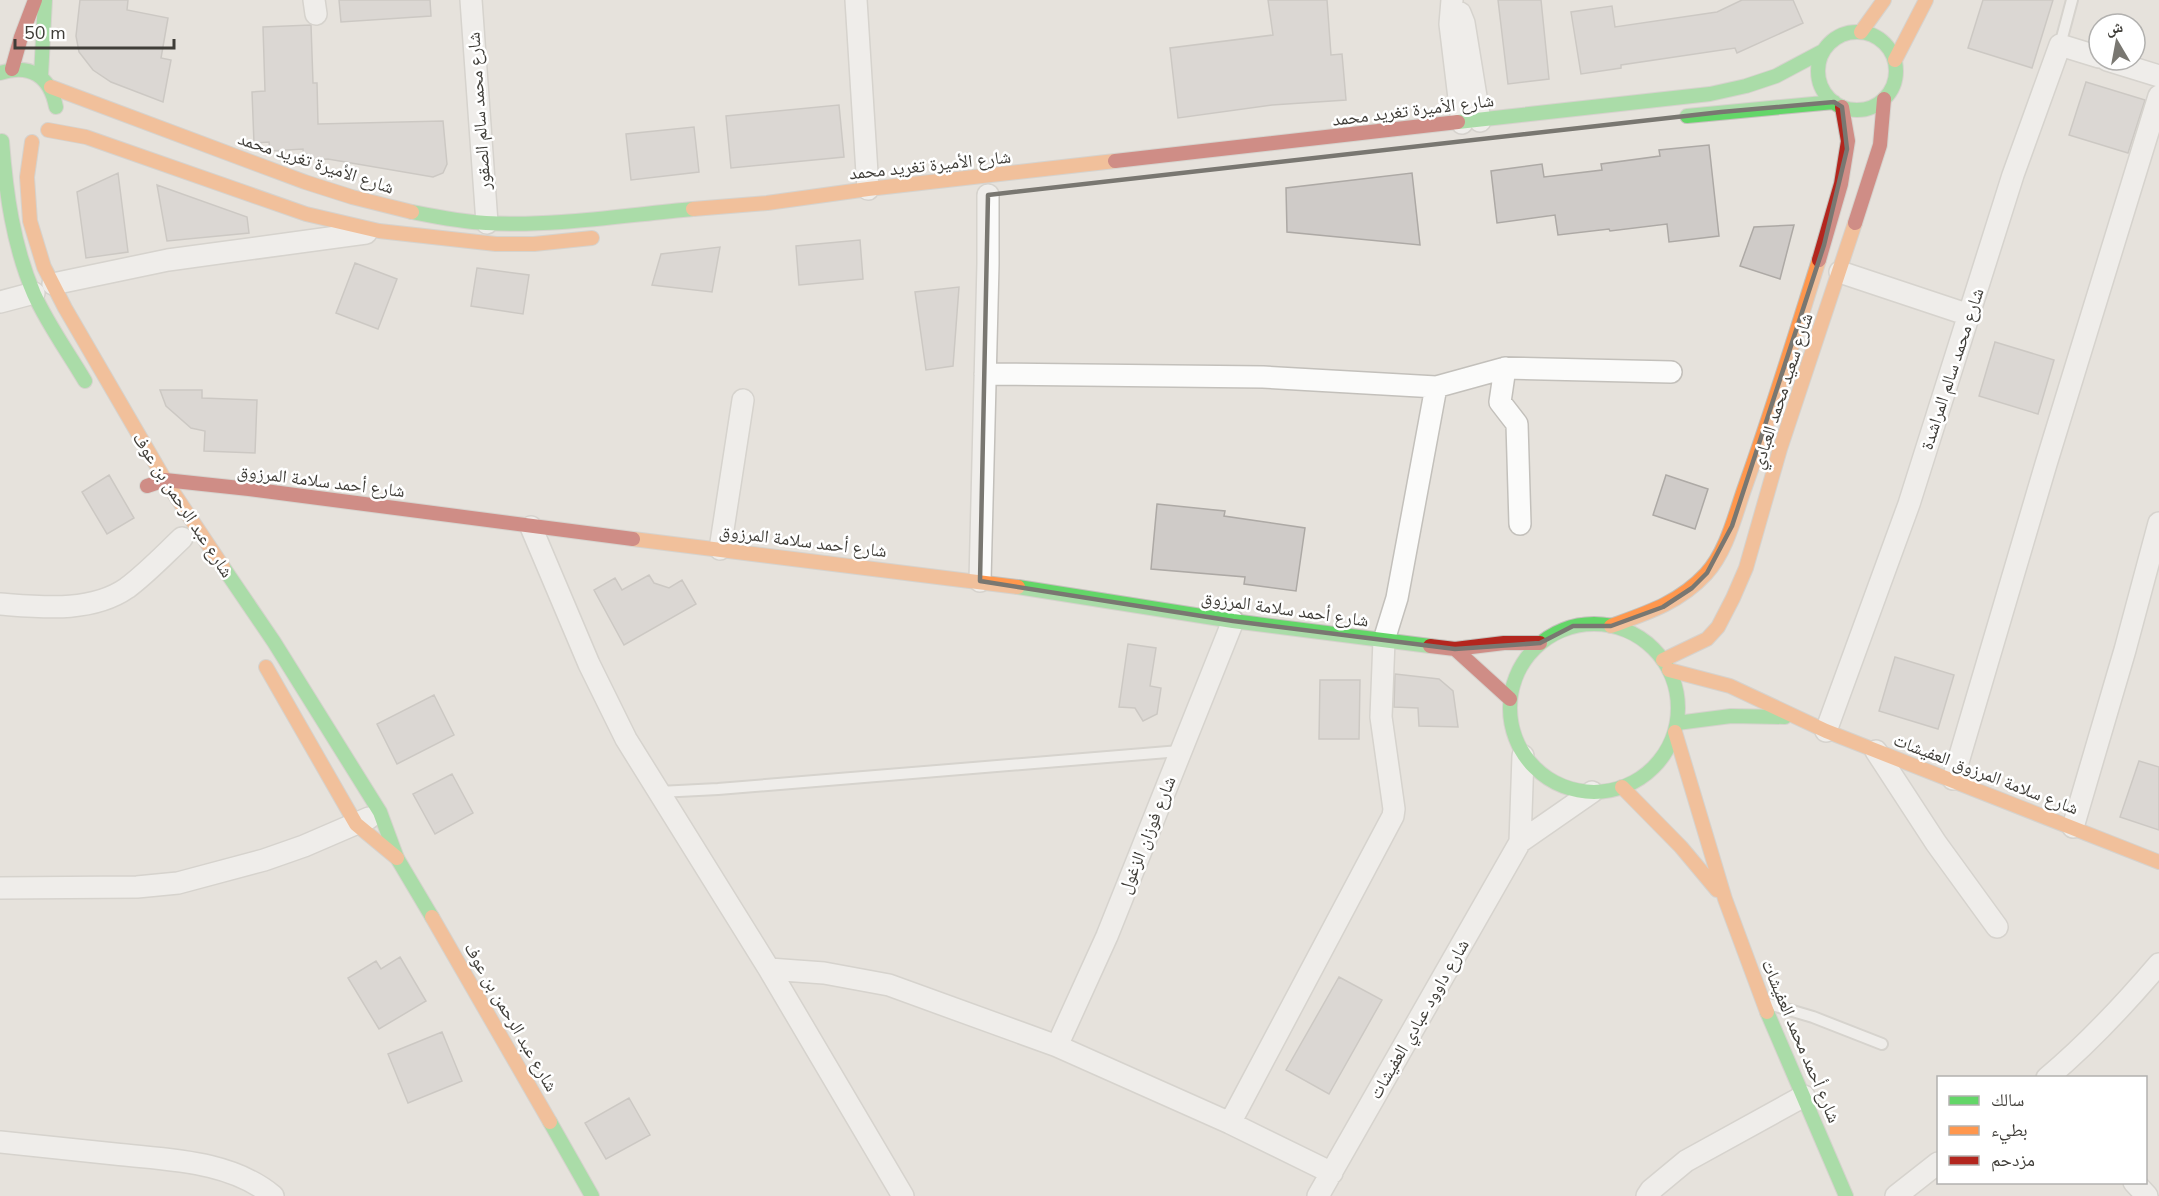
<svg xmlns="http://www.w3.org/2000/svg" width="2159" height="1196" viewBox="0 0 2159 1196" font-family="'Nunito Sans','Noto Naskh Arabic',sans-serif">
  <style>
    .building { fill: #cfcbc8; stroke: #ada9a5; stroke-width: 1.5 }
    .lines { fill: none; stroke-linecap: round; stroke-linejoin: round }
    .lane-casing { stroke: #c3c0bb; stroke-width: 14 }
    .street-casing { stroke: #c3c0bb; stroke-width: 24 }
    .fast-casing { stroke: #c3c0bb; stroke-width: 16 }
    .slow-casing { stroke: #c3c0bb; stroke-width: 16 }
    .jam-casing { stroke: #c3c0bb; stroke-width: 16 }
    .lane { stroke: #fbfbfa; stroke-width: 10 }
    .street { stroke: #fbfbfa; stroke-width: 21 }
    .fast { stroke: #63d668; stroke-width: 14 }
    .slow { stroke: #ff974d; stroke-width: 14 }
    .jam { stroke: #b3261e; stroke-width: 14 }
    .marked { fill: none; stroke: #797771; stroke-width: 4.5; stroke-linejoin: round }
    .labels { text-anchor: middle; stroke-width: 5; stroke-linejoin: round; paint-order: stroke }
    .street-label { font-size: 18px; fill: #3f3d38; stroke: #fff }
  </style>
  <rect width="100%" height="100%" fill="#e6e2dc"/>
  <path class="building" d="M80 0H128L127 10 168 18 161 58 171 60 163 102 111 82 93 70 79 52 76 36Z
    M339 0H430L431 16 341 22Z
    M1268 0H1327L1331 55 1342 54 1346 100 1272 105 1178 118 1170 48 1273 35Z
    M1498 0H1541L1549 79 1508 84Z
    M1742 0H1793L1803 23 1737 53 1735 48 1621 65V68L1581 74 1571 12 1612 6 1615 27 1717 12Z
    M1983 0H2053L2032 68 1968 48Z
    M311 25 313 83H317L318 124 443 121 447 164 443 173 433 177 328 159 304 160 303 149 270 151 269 142 254 143 252 92 265 91 263 27Z
    M2086 82 2145 100 2128 153 2069 135Z
    M839 105 844 157 731 168 726 116Z
    M694 127 699 172 631 180 626 134Z
    M1709 145 1719 236 1669 242 1667 224 1610 231 1609 229 1558 235 1555 215 1497 223 1491 171 1542 164 1544 177 1602 170 1601 164 1660 156 1659 150Z
    M118 173 128 252 86 258 77 192Z
    M1412 173 1420 245 1287 232 1286 188Z
    M157 185 247 217 249 233 167 241Z
    M1794 225 1780 279 1740 266 1754 227Z
    M860 240 863 279 799 285 796 246Z
    M720 247 712 292 652 285 661 254Z
    M355 263 397 279 378 329 336 313Z
    M477 268 529 275 523 314 471 306Z
    M959 287 953 366 926 370 915 292Z
    M1995 342 2054 360 2038 414 1979 396Z
    M160 390H202V398L257 400 255 453 204 451 205 431 191 428 166 406Z
    M109 475 134 518 107 534 82 492Z
    M1666 475 1708 489 1695 529 1653 515Z
    M1157 504 1225 511 1224 516 1305 528 1296 591 1244 584 1245 577 1151 569Z
    M649 575 654 583 669 588 682 580 696 604 624 645 594 590 615 578 622 590Z
    M1128 644 1156 648 1150 686 1161 688 1157 714 1143 721 1135 708 1119 707Z
    M1895 657 1954 675 1938 729 1879 711Z
    M1395 674 1439 679 1453 691 1458 727 1419 726 1418 708 1394 707Z
    M1320 680H1360L1359 739H1319Z
    M434 695 454 735 397 764 377 724Z
    M2139 761 2159 767V830L2120 817Z
    M452 774 473 813 435 834 413 794Z
    M400 957 426 1001 379 1029 348 978 376 961 381 969Z
    M1339 977 1382 1000 1329 1094 1286 1070Z
    M442 1032 462 1081 408 1103 388 1054Z
    M629 1098 650 1135 606 1159 585 1123Z"/>
  <g class="lines">
    <g class="lane-casing">
      <path id="lane" d="M2060 45 2072 0
        M659 792 718 789 1180 751
        M1769 1004 1813 1017 1882 1044"/>
    </g>
    <g class="street-casing">
      <path id="street" d="M314 0 316 14
        M471 0 487 223
        M856 0 868 189
        M1452 0 1450 24 1462 123
        M1460 13 1464 23 1480 121
        M2107 60 2159 76
        M1840 272 1969 315
        M53 284 168 260 366 233
        M0 302 34 293
        M1505 368 1500 402 1517 424 1520 524
        M985 374 1263 377 1436 387 1505 368 1671 372
        M531 527 589 664 626 739 769 969 903 1196
        M720 549 743 400
        M980 581 988 264V195
        M0 604C41 607 91 613 127 588 146 574 164 555 182 538
        M1826 731 1909 504 2013 175 2060 45 2099 57
        M1876 751 1936 843 1997 927
        M1953 779 2046 464 2159 96
        M2073 827 2125 650 2159 523
        M1520 842 1592 792
        M0 888 137 887 178 883 264 860 304 846 369 818
        M769 969 824 973 889 985 1057 1046 1230 1123 1332 1173
        M1057 1046 1107 936 1233 621
        M2047 1078C2089 1043 2124 1005 2159 964
        M1230 1123 1393 816 1394 809 1381 717 1384 640 1397 598 1436 387
        M0 1142C38 1146 76 1150 115 1154 167 1160 230 1160 273 1196
        M2134 1182 2147 1196
        M1318 1196 1520 842 1523 756
        M1647 1196 1651 1190 1686 1161 1804 1096
        M1896 1196 1938 1163"/>
    </g>
    <g class="fast-casing">
      <path id="fast" d="M1818 71a39 39 0 1 1 78 0a39 39 0 1 1-78 0Z
        M0 73C30 63 50 76 56 107
        M41 76 45 0
        M1687 116 1834 102
        M1458 122 1710 94 1746 86 1776 76 1823 51
        M2 141C6 193 13 245 34 294 48 325 68 352 85 381
        M412 212C437 217 461 222 486 223 554 227 625 215 693 209
        M223 567 274 642 380 812 397 858 432 917
        M1018 587 1233 621 1430 646
        M1510 708a84 84 0 1 1 168 0a84 84 0 1 1-168 0Z
        M1677 723 1731 716 1785 717
        M1767 1012 1846 1196
        M550 1122 592 1196"/>
    </g>
    <g class="slow-casing">
      <path id="slow" d="M1861 32 1884 0
        M1895 60 1926 0
        M51 87 305 182 352 197 412 212
        M48 130 86 137 306 214 379 231 496 244H534L592 238
        M32 142 27 177 30 221 44 267 65 308 165 480 223 567
        M693 209 767 203 868 189 1115 161
        M633 539 1018 587
        M1611 626C1647 613 1679 603 1706 574 1727 551 1735 515 1745 487 1772 412 1795 336 1819 260
        M1663 660 1707 639 1718 627 1733 598 1746 568 1780 449 1855 223
        M266 667 356 824 397 858
        M1669 670 1730 686 1826 731 2159 862
        M1675 732 1725 899 1767 1012
        M1622 787 1681 847 1717 890
        M432 917 550 1122"/>
    </g>
    <g class="jam-casing">
      <path id="jam" d="M12 69 21 37 35 0
        M1115 161 1458 122
        M1855 223 1880 145 1884 99
        M1819 260 1841 184 1848 141 1842 107
        M147 486 165 480 249 489 633 539
        M1430 646 1455 649 1504 643H1540
        M1455 649 1510 699"/>
    </g>
    <use href="#lane" class="lane"/>
    <use href="#street" class="street"/>
    <use href="#fast" class="fast"/>
    <use href="#slow" class="slow"/>
    <use href="#jam" class="jam"/>
  </g>
  <path d="M0 0H2159V1196H0ZM1834 102 1842 107 1847 149 1824 245 1732 526 1707 573 1692 588 1663 607 1611 626H1573L1540 643 1455 649 1233 621 980 581 988 195 1721 112Z" fill="#e6e2dc" fill-opacity=".55" fill-rule="evenodd"/>
  <path class="marked" d="M1834 102 1842 107 1847 149 1824 245 1732 526 1707 573 1692 588 1663 607 1611 626H1573L1540 643 1455 649 1233 621 980 581 988 195 1721 112Z"/>
  <g class="labels">
    <g class="street-label">
      <text transform="translate(1413 110) rotate(-7)" y="6">شارع الأميرة تغريد محمد</text>
      <text transform="translate(479 111) rotate(-94)" y="6">شارع محمد سالم الصقور</text>
      <text transform="translate(316 163) rotate(18)" y="6">شارع الأميرة تغريد محمد</text>
      <text transform="translate(930 165) rotate(-6)" y="6">شارع الأميرة تغريد محمد</text>
      <text transform="translate(1952 369) rotate(-72)" y="6">شارع محمد سالم المراشدة</text>
      <text transform="translate(1782 391) rotate(-72)" y="6">شارع سعيد محمد العبادي</text>
      <text transform="translate(321 481) rotate(7)" y="6">شارع أحمد سلامة المرزوق</text>
      <text transform="translate(183 505) rotate(57)" y="6">شارع عبد الرحمن بن عوف</text>
      <text transform="translate(803 541) rotate(7)" y="6">شارع أحمد سلامة المرزوق</text>
      <text transform="translate(1285 609) rotate(8)" y="6">شارع أحمد سلامة المرزوق</text>
      <text transform="translate(1986 774) rotate(21)" y="6">شارع سلامة المرزوق العفيشات</text>
      <text transform="translate(1147 835) rotate(-68)" y="6">شارع فوزان الزغول</text>
      <text transform="translate(511 1017) rotate(60)" y="6">شارع عبد الرحمن بن عوف</text>
      <text transform="translate(1419 1019) rotate(-60)" y="6">شارع داوود عبادي العفيشات</text>
      <text transform="translate(1801 1041) rotate(67)" y="6">شارع أحمد محمد العفيشات</text>
    </g>
  </g>
  <rect x="1937" y="1076" width="210" height="108" fill="#ffffff" stroke="#b2b1af" stroke-width="1.5"/>
  <rect x="1949" y="1096" width="30" height="9" fill="#63d668" stroke="#b2b1af" stroke-width="1.5"/>
  <text x="1991" y="1106" font-size="18" fill="#3f3d38">سالك</text>
  <rect x="1949" y="1126" width="30" height="9" fill="#ff974d" stroke="#b2b1af" stroke-width="1.5"/>
  <text x="1991" y="1136" font-size="18" fill="#3f3d38">بطيء</text>
  <rect x="1949" y="1156" width="30" height="9" fill="#b3261e" stroke="#b2b1af" stroke-width="1.5"/>
  <text x="1991" y="1166" font-size="18" fill="#3f3d38">مزدحم</text>
  <g transform="translate(2117 42) rotate(350)"><circle r="28" fill="#ffffff" stroke="#b2b1af" stroke-width="1.5"/>
  <path d="M0-4.5L10 22L0 15L-10 22Z" fill="#797771"/>
  <text y="-9" font-size="16" font-weight="bold" text-anchor="middle" fill="#3f3d38">ش</text>
  </g>
  <path d="M15 39v9h159v-9" fill="none" stroke="#3f3d38" stroke-width="3"/>
  <text x="24" y="39" font-size="18" fill="#3f3d38" stroke="#ffffff" stroke-width="4.5" paint-order="stroke">50 m</text>
</svg>
